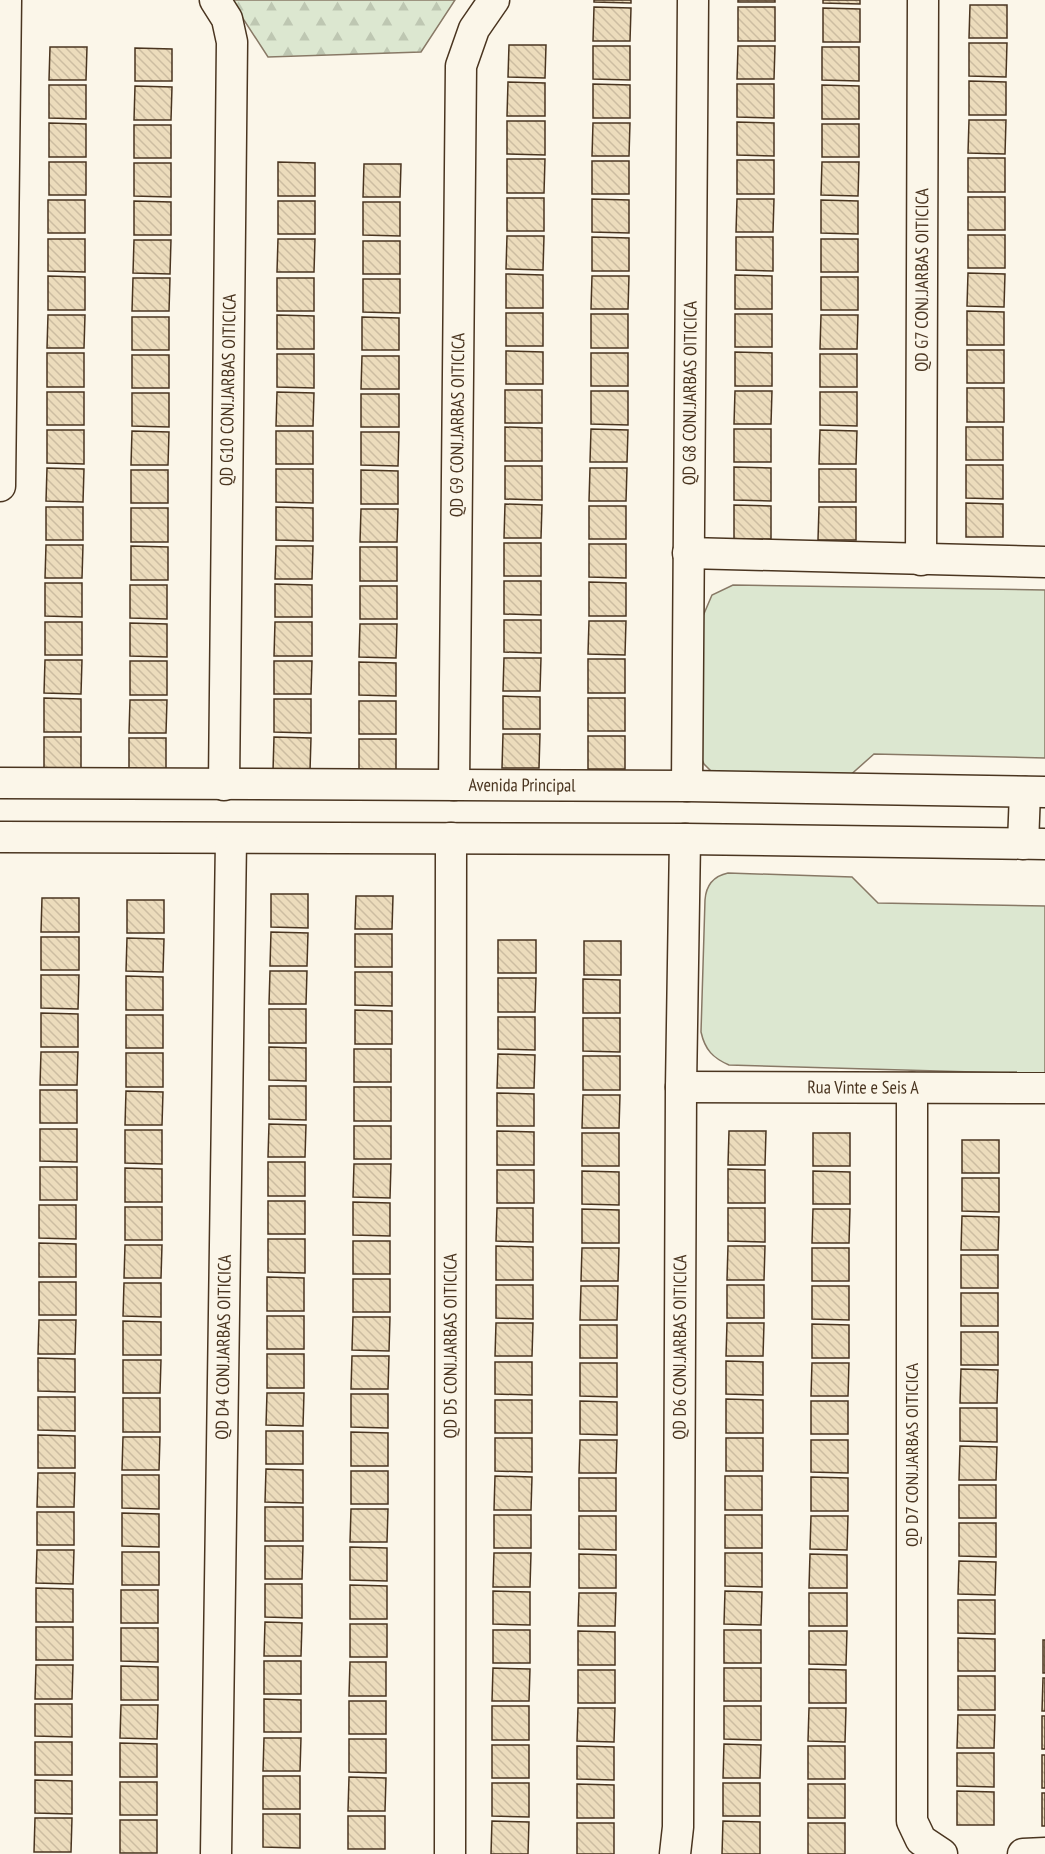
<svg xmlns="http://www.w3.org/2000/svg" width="1045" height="1854" viewBox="0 0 1045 1854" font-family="'PT Sans Narrow',sans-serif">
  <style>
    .forest { fill: url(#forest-firs); stroke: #887966; stroke-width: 1.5 }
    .green { fill: #dce7d0; stroke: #887966; stroke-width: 1.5 }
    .building { fill: url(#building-back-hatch); stroke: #4a3520; stroke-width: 1.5 }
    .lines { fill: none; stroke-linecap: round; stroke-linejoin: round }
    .street-casing { stroke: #4a3520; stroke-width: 33 }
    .street { stroke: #fbf6e9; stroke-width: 30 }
    .labels { text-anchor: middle; stroke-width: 4.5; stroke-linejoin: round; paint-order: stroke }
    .street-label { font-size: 18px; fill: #4a3520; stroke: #fbf6e9 }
  </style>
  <defs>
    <pattern id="forest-firs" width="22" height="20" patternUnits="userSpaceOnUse" patternTransform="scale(1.5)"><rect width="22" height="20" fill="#dce7d0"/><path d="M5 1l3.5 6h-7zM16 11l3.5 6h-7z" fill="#bec7b2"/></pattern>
    <pattern id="building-back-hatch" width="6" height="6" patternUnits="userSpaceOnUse" patternTransform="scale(1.5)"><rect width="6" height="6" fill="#ecdcbc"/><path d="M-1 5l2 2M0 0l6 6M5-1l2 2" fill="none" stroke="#ccbda1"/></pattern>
  </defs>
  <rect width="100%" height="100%" fill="#fbf6e9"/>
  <path class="forest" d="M231 0H455L421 52 268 57Z"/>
  <path class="green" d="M733 585 1045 590V758L874 754 847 778 715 775 704 764 701 757 703 616 712 595Z
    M728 873 852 877 878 903 1045 906V1074L729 1065C713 1058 705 1050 701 1032L705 900C706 885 714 876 728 873Z"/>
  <path class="building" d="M594 0H631V3L594 2Z
    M738 0H775V2H738Z
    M823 0H860V4L823 3Z
    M970 5H1007V38H969Z
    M594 7 631 8 630 41H593Z
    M738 7H775V41H738Z
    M823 8 860 9V42H823Z
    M969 43H1007L1006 77 969 76Z
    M509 45H546L545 78 508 77Z
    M593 46H630V80L593 79Z
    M738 46H775L774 79H737Z
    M50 47H87L86 80H49Z
    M822 47H859V81L822 80Z
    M135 48 172 49V81H135Z
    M969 81 1006 82V115H969Z
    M508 82 545 83V116H507Z
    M593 84 630 85V118H593Z
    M737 84H774V118L737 117Z
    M49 85H86V119L49 118Z
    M822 85 859 86V119H822Z
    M135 86 172 87 171 120H134Z
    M969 120H1006L1005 154 968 153Z
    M507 121H545V155L507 154Z
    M737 122 774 123V156L737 155Z
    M49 123 86 124V157H49Z
    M593 123H630L629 156H592Z
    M822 124H859V157H822Z
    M134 125H171V158H134Z
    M968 158H1005V192H968Z
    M507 159H545L544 193H507Z
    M737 160H774V194H737Z
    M592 161H629V194H592Z
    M49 162H86V195H49Z
    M278 162 315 163V196H278Z
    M822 162H859L858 196 821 195Z
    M134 163H171V197L134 196Z
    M364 164H401L400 197H363Z
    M968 197H1005V230H968Z
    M507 198H544V231H507Z
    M592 199 629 200V233L592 232Z
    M737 199H774L773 232H736Z
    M48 200H85V233H48Z
    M821 200 858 201V234L821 233Z
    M134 201 171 202V235H134Z
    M278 201H315V234H278Z
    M363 202H400V236L363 235Z
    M968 235H1005V268H968Z
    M507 236H544L543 270 506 269Z
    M592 237 629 238V271H592Z
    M736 237H773V271L736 270Z
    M48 239H85V272L48 271Z
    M278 239H315L314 272H277Z
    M821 239H858V272H821Z
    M134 240H171L170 274 133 273Z
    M363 241H400V274H363Z
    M968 273 1005 274 1004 307 967 306Z
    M506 274 543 275V308H506Z
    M735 275 772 276V309H735Z
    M48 276 85 277V310H48Z
    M592 276H629L628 309H591Z
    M821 277H858V310H821Z
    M133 278H170L169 311H132Z
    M277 278H314V311H277Z
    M363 279H400V313L363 312Z
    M967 311 1004 312V345H967Z
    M506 313H543V346H506Z
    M591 314H628V348H591Z
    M735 314H772V347H735Z
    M48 315H85L84 348H47Z
    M277 315 314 316V349H277Z
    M821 315H858L857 349H820Z
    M132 317H169V350H132Z
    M362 317 399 318V350H362Z
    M967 350H1004V383H967Z
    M506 351 543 352V384H506Z
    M735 352 772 353V386H735Z
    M47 353H84V387H47Z
    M591 353H628V386H591Z
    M277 354H314V388L277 387Z
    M820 354H857V387H820Z
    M132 355H169V388H132Z
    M362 356H399V389H361Z
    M967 388H1004V422H967Z
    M505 390H542V423H505Z
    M591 391H628V425L591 424Z
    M735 391H772L771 424H734Z
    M47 392H84V425H47Z
    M277 392 314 393 313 426H276Z
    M820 392H857V426L820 425Z
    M132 393H169V427L132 426Z
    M361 394H399V427H361Z
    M505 427 542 428V461H505Z
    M966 427H1003V460H966Z
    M591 429 628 430 627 462H590Z
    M734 429H771V462H734Z
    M47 430H84V464L47 463Z
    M820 430 857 431 856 464H819Z
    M132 431 169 432 168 465H131Z
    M276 431H313V464H276Z
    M361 432H399L398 466 361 465Z
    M966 465H1003V499L966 498Z
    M505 466H542V500L505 499Z
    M734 467 771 468V501L734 500Z
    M47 468 84 469 83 502 46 501Z
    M590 468H627L626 501H589Z
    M276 469H313V503L276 502Z
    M819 469H856V502H819Z
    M131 470H168V503H131Z
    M361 470 398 471V504H361Z
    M966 503 1003 504V537H966Z
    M505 504 542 505 541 538H504Z
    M734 505 771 506V539H734Z
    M589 506H626V539H589Z
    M46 507H83V540H46Z
    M276 507 313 508V541L276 540Z
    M819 507H856V540H818Z
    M131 508H168V542H131Z
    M361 509H398L397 542H360Z
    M504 543H541V576H504Z
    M589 544H626V578L589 577Z
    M46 545H83L82 578H45Z
    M131 546 168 547V580H131Z
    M276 546H313L312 579H275Z
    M360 547H397V581H360Z
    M504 581H541V615L504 614Z
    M589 582 626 583V616H589Z
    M45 583H82V617L45 616Z
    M275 584 312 585V617H275Z
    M130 585H167V619L130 618Z
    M360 586H397V619H360Z
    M504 620H541V653L504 652Z
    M589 621H626L625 655 588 654Z
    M45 622H82V655H45Z
    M275 622H312V656H274Z
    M130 623 167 624V657L130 656Z
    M360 624H397L396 658 359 657Z
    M504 658H541L540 691H503Z
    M588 659H625V693H588Z
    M45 660H82L81 694 44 693Z
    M130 661H167V695H130Z
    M274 661H312L311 694H274Z
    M359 662 396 663V696L359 695Z
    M503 696 540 697V729H503Z
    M44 698 81 699V732H44Z
    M588 698H625V731H588Z
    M274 699H311V733L274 732Z
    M130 700H167L166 733H129Z
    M359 701H396V734H359Z
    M503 734H540L539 768H502Z
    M588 736H625V769H588Z
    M44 737H81V770H44Z
    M274 737 311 738 310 771H273Z
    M129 738H166V772L129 771Z
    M359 739H396V772H359Z
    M271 894H308V928L271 927Z
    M356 896H393L392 929H355Z
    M42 898H79V932H41Z
    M127 900H164V933H127Z
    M271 932 308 933 307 966H270Z
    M355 934H392V967H355Z
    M41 937H79V970H41Z
    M127 938 164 939 163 972 126 971Z
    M498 940H536V973H498Z
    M584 941H621V975H584Z
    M270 971H307L306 1004H269Z
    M355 972H392V1006L355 1005Z
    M41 975H79L78 1009 41 1008Z
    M126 976 163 977V1010H126Z
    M498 978H536L535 1012H498Z
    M583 979 620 980V1013H583Z
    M269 1009H306V1043H269Z
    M355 1010 392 1011V1044H355Z
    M41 1013 78 1014V1047H41Z
    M126 1015H163V1048H126Z
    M498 1017H535V1050L498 1049Z
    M583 1018H620V1052L583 1051Z
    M269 1047 306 1048V1081L269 1080Z
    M354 1049H391V1082H354Z
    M41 1052H78L77 1085H40Z
    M126 1053H163V1087H126Z
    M498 1054 535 1055 534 1088H497Z
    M583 1056H620V1090H583Z
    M269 1086H306V1120L269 1119Z
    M354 1087H391V1121H354Z
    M40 1090H77V1123H40Z
    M126 1091 163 1092 162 1125H125Z
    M497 1093 534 1094V1126H497Z
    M583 1095H620L619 1128H582Z
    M269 1124 306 1125 305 1157H268Z
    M354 1126H391V1159H354Z
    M40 1129H77V1162L40 1161Z
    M125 1130H162V1164L125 1163Z
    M497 1131 534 1132V1165H497Z
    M729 1131H766L765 1165H728Z
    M582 1133H619V1166H582Z
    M813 1133H850V1166H813Z
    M962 1140H999V1173H962Z
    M268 1162H305V1196H268Z
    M354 1164H391L390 1198 353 1197Z
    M40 1167H77V1200H40Z
    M125 1168 162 1169V1202H125Z
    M728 1169 765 1170V1203H728Z
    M497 1170H534V1203H497Z
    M582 1171 619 1172V1205L582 1204Z
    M813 1171 850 1172V1204H813Z
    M962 1178H999V1212L962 1211Z
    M268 1201H305V1234H268Z
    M353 1202 390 1203V1236L353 1235Z
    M39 1205H76V1239L39 1238Z
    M125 1207H162V1240H125Z
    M497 1208H533V1242L496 1241Z
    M728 1208H765V1242L728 1241Z
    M582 1209 619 1210V1243H582Z
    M813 1209H850L849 1243H812Z
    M962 1216 999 1217 998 1250H961Z
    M268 1239H305V1273L268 1272Z
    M353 1241H390V1274H353Z
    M39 1243 76 1244V1277H39Z
    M125 1245H162L161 1278H124Z
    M496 1246 533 1247V1280H496Z
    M728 1246H765L764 1280H727Z
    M582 1248H619L618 1281H581Z
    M812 1248H849V1281H812Z
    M961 1255H998V1288H961Z
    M267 1277 304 1278V1311H267Z
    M353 1279H390V1312H353Z
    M39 1282H76V1315H39Z
    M124 1283H161V1317L123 1316Z
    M496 1285H533V1319L496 1318Z
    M727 1285H764V1318H727Z
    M581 1286H618L617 1320H580Z
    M812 1286H849V1320L812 1319Z
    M961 1293H998V1326H961Z
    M267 1316H304V1349H267Z
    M353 1317H390L389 1351 352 1350Z
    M39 1320H76L75 1354H38Z
    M123 1321 161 1322V1355H123Z
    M496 1323H533L532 1356H495Z
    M727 1323H764L763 1356H726Z
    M812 1324 849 1325V1358H812Z
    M580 1325H617V1358H580Z
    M961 1332H998V1365H961Z
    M267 1354H304V1388H267Z
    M352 1356H389L388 1389H351Z
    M38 1358 75 1359V1392L38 1391Z
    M123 1360H161L160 1393H123Z
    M726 1361 763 1362V1395L726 1394Z
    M495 1362H532V1395L495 1394Z
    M580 1363H617V1397L580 1396Z
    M812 1363H849L848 1396H811Z
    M961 1369 998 1370 997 1403H960Z
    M267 1393H304L303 1426 266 1425Z
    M351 1394H388V1428L351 1427Z
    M38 1397H75V1431L38 1430Z
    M123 1398H160V1432H123Z
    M726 1399 763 1400V1433H726Z
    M495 1400H532V1433H495Z
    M580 1401 617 1402V1435L580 1434Z
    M811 1401H848V1434H811Z
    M960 1408H997V1442L960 1441Z
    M266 1431H303V1464H266Z
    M351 1432 388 1433V1466H351Z
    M38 1435 75 1436V1468H38Z
    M123 1437H160L159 1470H122Z
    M495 1438H532V1472L495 1471Z
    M726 1438H763V1471H726Z
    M580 1440H617L616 1473H579Z
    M811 1440H848V1473L811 1472Z
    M960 1446 997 1447 996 1480H959Z
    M266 1469 303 1470V1503L265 1502Z
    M351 1471H388V1504H351Z
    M38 1473H75L74 1507H37Z
    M122 1475H159V1509L122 1508Z
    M495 1476 532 1477 531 1510H494Z
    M725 1476H762V1510H725Z
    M811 1477 848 1478V1511H811Z
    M579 1478H616V1511H579Z
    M959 1485H996V1518H959Z
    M265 1507H303V1541H265Z
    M351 1509H388L387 1542H350Z
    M37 1512H74V1545H37Z
    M122 1513 159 1514V1547L122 1546Z
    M494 1515H531V1548H494Z
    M725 1515H762V1548H725Z
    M579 1516H616V1550L579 1549Z
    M811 1516H848L847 1550 810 1549Z
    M959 1523H996V1557L959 1556Z
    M265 1546H303L302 1579H265Z
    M350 1547 387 1548V1581L350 1580Z
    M37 1550H74L73 1584 36 1583Z
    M122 1552H159V1585H122Z
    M494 1553H531L530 1587H493Z
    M725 1553H762V1587L725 1586Z
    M579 1554 616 1555V1588H579Z
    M810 1554 847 1555V1588H809Z
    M959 1561 996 1562 995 1595 958 1594Z
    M265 1584H302V1618L265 1617Z
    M350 1585 387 1586V1619H350Z
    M36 1588 73 1589V1622H36Z
    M121 1590H158V1623H121Z
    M493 1591 530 1592V1625L493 1624Z
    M725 1591 762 1592 761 1625 724 1624Z
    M579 1593H616L615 1626H578Z
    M809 1593H847V1626H809Z
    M958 1600H995V1634L958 1633Z
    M265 1622 302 1623 301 1656H264Z
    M350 1624H387V1657H350Z
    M36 1627H73V1660H36Z
    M121 1628H158V1662L121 1661Z
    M493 1630H530V1663H493Z
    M724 1630H761V1663H724Z
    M578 1631 615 1632V1665H578Z
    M809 1631H847L846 1665 809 1664Z
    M958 1638 995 1639V1671H958Z
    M1043 1640H1045V1673H1043Z
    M264 1661H301V1694H264Z
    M350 1662H386V1696H349Z
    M36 1665H73L72 1699H35Z
    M121 1666 158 1667V1700H121Z
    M493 1668 530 1669 529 1701H492Z
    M724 1668H761V1701H724Z
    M809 1669 846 1670V1703H809Z
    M578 1670H615V1703H578Z
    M958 1676H995V1710H958Z
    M1043 1678H1045V1711H1042Z
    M264 1699 301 1700V1732H264Z
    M349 1701H386V1734H349Z
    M35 1704H72V1737L35 1736Z
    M121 1705H158L157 1739 120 1738Z
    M492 1706H529V1740H492Z
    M724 1706H761V1740L724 1739Z
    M578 1708H615L614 1742 577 1741Z
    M809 1708H846L845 1742 808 1741Z
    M958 1715H995L994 1748H957Z
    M1042 1716H1045V1749H1042Z
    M264 1738H301L300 1771H263Z
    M349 1739H386V1773L349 1772Z
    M35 1742H72V1775H35Z
    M120 1743 157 1744V1777H120Z
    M724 1744 761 1745 760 1778H723Z
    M492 1745H529V1778H492Z
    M577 1746 614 1747V1780L577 1779Z
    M808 1746H845V1779H808Z
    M957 1753H994V1787L957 1786Z
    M1042 1755H1045V1788H1042Z
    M263 1776H300V1809H263Z
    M349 1777 386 1778 385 1811H348Z
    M35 1780 72 1781V1814L35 1813Z
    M120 1782H157V1815H120Z
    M492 1783H529V1817L492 1816Z
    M723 1783H760V1816H723Z
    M577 1784 614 1785V1818H577Z
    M808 1784H845V1818H808Z
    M957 1791 994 1792V1825H957Z
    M1042 1793H1045V1826H1042Z
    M263 1814H300V1848L263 1847Z
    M348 1816H385V1849H348Z
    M35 1818H72L71 1852H34Z
    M120 1820H157V1853H120Z
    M492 1821 529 1822 528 1854H491Z
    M723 1821 760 1822V1854H722Z
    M577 1823H614V1854H577Z
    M808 1823H845V1854H808Z"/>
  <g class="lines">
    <g class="street-casing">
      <g id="street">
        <path d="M215 0 227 19 232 42 224 785"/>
        <path d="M0 486 6 0"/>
        <path d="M688 553 1045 562"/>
        <path id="s1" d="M921 560 923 0"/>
        <path id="s2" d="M0 783 687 786 1045 792"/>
        <path id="s3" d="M454 785 461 66 474 29 494 0"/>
        <path id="s4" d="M687 786 693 0"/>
        <path d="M0 837 685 839 1045 844"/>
        <path d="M1023 844 1025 792"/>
        <path id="s5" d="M681 1087 1045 1088"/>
        <path d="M912 1088V1821L921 1840 942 1854"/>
        <path id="s6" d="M216 1854 231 840"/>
        <path id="s7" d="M450 1854 451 838"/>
        <path id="s8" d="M675 1854 678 1827 681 1087 685 839"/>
        <path d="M1023 1854 1045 1853"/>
      </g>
    </g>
    <use href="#street" class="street"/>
  </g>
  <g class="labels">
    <g class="street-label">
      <text dy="6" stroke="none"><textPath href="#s1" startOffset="280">QD G7 CONJ.JARBAS OITICICA</textPath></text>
      <text transform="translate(228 390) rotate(-89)" y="6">QD G10 CONJ.JARBAS OITICICA</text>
      <text dy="6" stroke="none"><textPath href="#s4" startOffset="393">QD G8 CONJ.JARBAS OITICICA</textPath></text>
      <text dy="6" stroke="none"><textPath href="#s3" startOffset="360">QD G9 CONJ.JARBAS OITICICA</textPath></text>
      <text dy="6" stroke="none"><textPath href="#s2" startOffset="522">Avenida Principal</textPath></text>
      <text dy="6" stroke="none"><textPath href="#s5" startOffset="182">Rua Vinte e Seis A</textPath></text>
      <text dy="6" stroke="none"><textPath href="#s7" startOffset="508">QD D5 CONJ.JARBAS OITICICA</textPath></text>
      <text dy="6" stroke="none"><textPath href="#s6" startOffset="507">QD D4 CONJ.JARBAS OITICICA</textPath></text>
      <text dy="6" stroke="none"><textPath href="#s8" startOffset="507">QD D6 CONJ.JARBAS OITICICA</textPath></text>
      <text transform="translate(912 1455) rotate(-90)" y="6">QD D7 CONJ.JARBAS OITICICA</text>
    </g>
  </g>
</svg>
